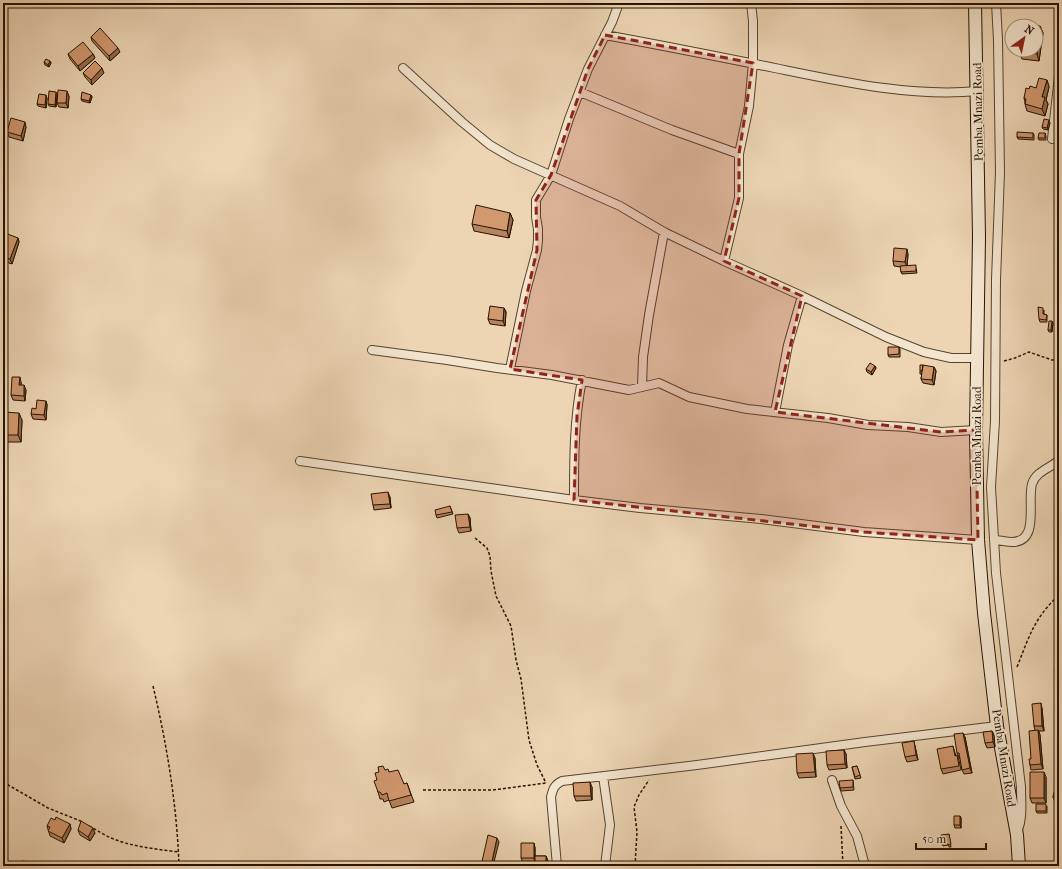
<svg xmlns="http://www.w3.org/2000/svg" width="1062" height="869" viewBox="0 0 1062 869" font-family="'IM FELL French Canon',serif">
  <style>
    .lines { fill: none; stroke-linecap: round; stroke-linejoin: round }
    .minor-casing { stroke: #57442d; stroke-width: 10 }
    .secondary-casing { stroke: #251300; stroke-width: 14 }
    .path { stroke: #251300; stroke-width: 1.5; stroke-dasharray: 3 2; stroke-linecap: butt }
    .minor { stroke: #f3e4ce; stroke-width: 8 }
    .secondary { stroke: #f3e4ce; stroke-width: 12 }
    .wall { fill: #b5835f; stroke: #251300 }
    .shaded-wall { fill: #936a4d; stroke: #251300 }
    .building { fill: #d2986e; stroke: #251300 }
    .marked { fill: #8f2418; fill-opacity: 0.2; stroke: #8f2418; stroke-width: 3; stroke-dasharray: 8 5; stroke-linejoin: round }
    .labels { text-anchor: middle; stroke-width: 3.5; stroke-linejoin: round; paint-order: stroke }
    .street-label { font-size: 12px; fill: #251300; stroke: #f3e4ce }
  </style>
  <rect width="100%" height="100%" fill="#edd5b4"/>
  <filter id="stains"><feTurbulence type="fractalNoise" baseFrequency=".005" numOctaves="4"/><feColorMatrix values="0 0 0 0 .2 0 0 0 0 .09 0 0 0 0 .02 0 0 0 .5 -.17"/></filter>
  <radialGradient id="worn" r=".72"><stop offset=".6" stop-color="#630" stop-opacity="0"/><stop offset="1" stop-color="#630" stop-opacity=".3"/></radialGradient>
  <g class="lines">
    <g class="minor-casing">
      <path id="minor" d="M996 3 998 40 1000 172 996 280 995 421 991 487 996 573 1021 787C1021 802 1023 817 1018 830
        M605 35C655 44 705 54 755 64 826 78 905 98 978 91
        M403 68 462 122 490 145 514 159 620 206 664 232 724 261 802 296 886 337 924 352 951 358H976
        M580 92 672 130 739 154
        M1052 139 1059 76
        M724 261 739 198V154L749 106 753 63V21L751 3
        M372 350 447 360 497 368 552 375 629 390 659 383 689 397 747 409 828 418 868 425 908 427 941 432 976 430
        M510 369 526 291 537 250 538 240V229L536 217V200L551 175 569 119 588 69 612 22 619 3
        M642 387 643 357 649 315 664 232
        M775 412 788 345 802 296
        M300 461 574 500 640 508 761 519 864 532 978 540
        M574 500C574 460 574 419 582 380
        M994 540C1000 540 1006 542 1012 542 1040 542 1027 502 1032 484 1036 471 1051 468 1059 460
        M603 776 610 825 605 866
        M832 780 841 806 857 836 864 862 866 866
        M557 866 551 797C553 789 554 785 562 781L697 765 865 742 997 726"/>
    </g>
    <g class="secondary-casing">
      <path id="secondary" d="M975 3 979 237 976 430 978 540 984 613 997 726 1017 835 1019 866"/>
    </g>
    <path class="path" d="M1004 361 1015 358 1029 352 1052 360H1059
      M475 538 487 548 490 556 491 571 496 596 511 626 516 660 521 679 529 740 537 765 546 783
      M1017 667C1029 637 1034 618 1059 595
      M153 686C167 745 177 806 179 866
      M3 782 48 808 83 822
      M423 790H493L546 783
      M89 826C97 830 104 835 111 838 133 847 156 849 179 852
      M841 826 843 866
      M3 865 5 866
      M635 866 637 832 634 807 639 795 649 780"/>
    <use href="#minor" class="minor"/>
    <use href="#secondary" class="secondary"/>
  </g>
  <path class="wall" d="M1040 26 1043 33 1039 61 1022 59 1019 52Z
    M91 37 120 52 110 61 92 41Z
    M68 54H93L95 58 80 71 70 59Z
    M50 61 51 63 49 67 45 65 44 62Z
    M83 73H104L92 85 85 77Z
    M1047 80 1049 87 1046 100 1048 104 1045 116 1027 111 1025 104V102L1024 98 1029 89 1036 88Z
    M57 94 56 107 49 106 48 104Z
    M91 95 92 97 90 103 82 101 81 99Z
    M69 96 68 108 59 107 57 103Z
    M47 98 46 108 38 106 37 104Z
    M1050 123 1048 130 1043 129 1042 127Z
    M26 127 23 141 9 137 7 132Z
    M1033 133 1034 135V140L1018 139 1017 137Z
    M1045 133 1046 136V140H1039L1038 138Z
    M510 213 513 220 509 238 474 231 472 224Z
    M18 238 19 242 12 264 3 261V240Z
    M908 254 907 266 916 268 917 273 902 274 901 272V267L894 266 893 261Z
    M504 308 506 312 505 326 490 324 488 319Z
    M1044 310V314L1047 315V322H1040L1039 319Z
    M1053 323 1052 332H1049L1048 330Z
    M899 347 900 349V357H889L888 355Z
    M875 366 876 368 872 375 867 372 866 369Z
    M934 367 936 371 934 385 923 383 921 379 922 374H920V371Z
    M21 382V385L26 390 25 401 13 400 11 395Z
    M46 401 47 405 46 420 33 419 31 414 36 409Z
    M3 412 22 420 21 442H3Z
    M390 497 391 508 374 510 373 505Z
    M450 506 453 514 437 518 436 515Z
    M468 514 470 518 471 531 459 533 457 528Z
    M1042 708 1044 731H1039L1040 735 1043 769 1031 770 1030 765 1031 759 1035 730 1034 726Z
    M992 731 994 735 995 747 987 748 985 743Z
    M965 737 972 773 964 774 962 770 960 758H959L957 753Z
    M1059 739V803L1055 802 1053 797 1057 784 1056 781 1059 767 1058 756H1057L1056 751Z
    M915 746 918 760 907 762 905 757Z
    M953 746 956 756 957 755 959 760 961 770 943 774 941 769Z
    M844 750 846 754 847 768 829 770 827 765Z
    M815 758 816 777 799 778 797 773Z
    M857 766 861 778 855 779 852 767Z
    M385 770 389 772 404 784 407 783 414 802 392 808 389 800 384 802 383 799H380L378 792 377 780Z
    M1046 777V803H1032L1030 798Z
    M853 780 854 790 841 791 840 788Z
    M592 787V800L576 801 574 796Z
    M1047 806V813H1037L1036 811Z
    M960 816 961 818V828H955L954 825Z
    M55 820 70 824 71 829 64 843 50 836 47 826Z
    M78 830 95 833 90 841 80 835Z
    M949 834 951 847H949L948 845 943 846 942 844Z
    M534 843 535 848V856H546L548 861V866H535V863H523L521 858Z"/>
  <path class="shaded-wall" d="M1040 26 1043 33 1039 61 1037 54Z
    M118 48 120 52 110 61 109 56Z
    M93 54 95 58 80 71 78 66Z
    M50 61 51 63 49 67 48 65Z
    M102 68 104 73 92 85 91 80Z
    M1047 80 1049 87 1046 100 1048 104 1045 116 1042 109V97Z
    M67 91 69 96 68 108 66 103Z
    M56 92 57 94 56 107 55 105Z
    M46 95 47 98 46 108 45 105Z
    M91 95 92 97 90 103 89 101Z
    M1049 120 1050 123 1048 130 1047 128Z
    M25 122 26 127 23 141 21 136Z
    M510 213 513 220 509 238 507 231Z
    M18 238 19 242 12 264 10 259Z
    M907 249 908 254 907 267 905 262Z
    M504 308 506 312 505 326 503 321Z
    M1052 321 1053 323 1052 332 1051 330Z
    M875 366 876 368 872 375 871 372Z
    M934 367 936 371 934 385 932 380Z
    M20 377 21 382V390L19 385Z
    M24 385 26 390 25 401 24 396Z
    M46 401 47 405 46 420 44 415Z
    M19 413 22 420 21 442 18 435Z
    M388 492 390 497 391 508 390 504Z
    M468 514 470 518 471 531 470 527Z
    M1041 703 1042 708 1044 731 1042 726Z
    M1038 730 1040 735 1043 769 1041 764Z
    M992 731 994 735 995 747 993 742Z
    M963 733 965 737 972 773 970 768Z
    M914 741 915 746 918 760 916 755Z
    M3 744 5 749 3 753Z
    M844 750 846 754 847 768 845 764Z
    M813 753 815 758 816 777 815 772Z
    M1044 772 1046 777V803L1044 798Z
    M590 782 592 787V800L591 796Z
    M960 816 961 818V828L960 825Z
    M70 824 71 829 64 843 62 838Z
    M93 828 95 833 90 841 88 837Z
    M497 838 499 842 493 866H491Z
    M534 843 535 848V863L534 858Z
    M546 856 548 861V866H546Z"/>
  <path class="building" d="M1023 24 1040 26 1037 54 1019 52V50H1036V26H1022Z
    M100 28 118 48 109 56 91 37Z
    M83 42 93 54 78 66 68 54Z
    M46 59 50 61 48 65 44 62Z
    M95 61 102 68 91 80 83 73Z
    M1039 78 1047 80 1042 97H1045L1042 109 1025 104 1026 99 1024 98 1026 88 1029 89 1030 86 1036 88Z
    M58 90 67 91 66 103H57Z
    M49 91 56 92 55 105 48 104Z
    M82 92 91 95 89 101 81 99Z
    M39 94 46 95 45 105 37 104Z
    M11 118 25 122 21 136 7 132Z
    M1044 119 1049 120 1047 128 1042 127Z
    M1017 132 1033 133V138L1017 137Z
    M1039 133H1045V138H1038Z
    M476 205 510 213 507 231 472 224Z
    M5 233 18 238 10 259 3 257V240Z
    M894 248 907 249 905 262 893 261Z
    M916 265V271L901 272 900 266Z
    M490 306 504 308 503 321 488 319Z
    M1038 307 1043 308V314L1047 315 1046 320 1039 319Z
    M1049 321H1052L1051 330H1048Z
    M888 347H899V354L888 355Z
    M870 363 875 366 871 372 866 369Z
    M920 365H923L922 371H920Z
    M923 365 934 367 932 380 921 379Z
    M12 377H20L19 385H24V396L11 395Z
    M37 400 46 401 44 415 31 414 32 408 36 409Z
    M3 412 19 413 18 435H3Z
    M388 492 390 504 373 505 371 494Z
    M450 506 452 512 436 515 435 510Z
    M468 514 470 527 457 528 455 515Z
    M1059 669V682L1058 683 1054 670Z
    M1041 703 1042 726H1034L1032 704Z
    M1038 730 1041 764 1030 765 1029 759H1031L1029 731Z
    M992 731 993 742 985 743 983 732Z
    M963 733 970 768 962 770 959 753H957L954 734Z
    M1056 739H1059V751H1056Z
    M914 741 916 755 905 757 902 743Z
    M953 746 955 756 957 755 959 766 941 769 937 749Z
    M844 750 845 764 827 765 826 751Z
    M813 753 815 772 797 773 796 754Z
    M1058 756H1059V766H1058Z
    M383 766 385 770 388 769 389 772 398 770 404 784 407 783 411 795 389 801 387 793 382 795 380 792H378L374 781 377 780 375 773 379 772 378 767Z
    M857 766 860 775 855 777 852 767Z
    M1058 767H1059V782L1056 781Z
    M1030 772H1044V798H1030Z
    M853 780V787L840 788 839 781Z
    M590 782 591 796H574L573 783Z
    M1056 784H1059V798L1053 797Z
    M1036 804H1046V811H1036Z
    M954 816H960V825H954Z
    M56 817 70 824 62 838 48 831 50 827 47 826 51 818 55 820Z
    M81 821 93 828 88 837 78 830Z
    M949 834 951 844 948 845 947 843 942 844 941 835Z
    M488 835 497 838 491 866H481Z
    M521 843H534V858H521Z
    M535 856H546V866H535Z
    M22 861 40 863 39 866H21Z"/>
  <path class="marked" d="M605 35 753 63 739 154V198L724 261 802 296 775 412 941 432 976 430 978 540 864 532 574 500 577 416 582 380 510 369 537 250 536 200 551 175 588 69Z"/>
  <g class="labels">
    <g class="street-label">
      <text transform="translate(978 112) rotate(-91)" y="4">Pemba Mnazi Road</text>
      <text transform="translate(977 436) rotate(-90)" y="4">Pemba Mnazi Road</text>
      <text transform="translate(1004 758) rotate(81)" y="4">Pemba Mnazi Road</text>
    </g>
  </g>
  <rect width="1062" height="869" fill="none" stroke="#edd5b4" stroke-width="16"/>
  <rect x="4" y="4" width="1054" height="861" fill="none" stroke="#251300" stroke-width="2"/>
  <rect x="8" y="8" width="1046" height="853" fill="none" stroke="#251300"/>
  <g transform="translate(1024 38) rotate(33)"><circle r="19" fill="#f3e4ce" stroke="#a1907c"/>
  <path d="M0-3L7 15L0 10L-7 15Z" fill="#8f2418"/>
  <text y="-6" font-size="11" font-weight="bold" text-anchor="middle" fill="#251300">N</text>
  </g>
  <path d="M916 843v6h70v-6" fill="none" stroke="#251300" stroke-width="2"/>
  <text x="922" y="843" font-size="12" fill="#251300" stroke="#f3e4ce" stroke-width="3" paint-order="stroke">50 m</text>
  <rect width="100%" height="100%" filter="url(#stains)"/>
  <rect width="100%" height="100%" fill="url(#worn)"/>
</svg>
